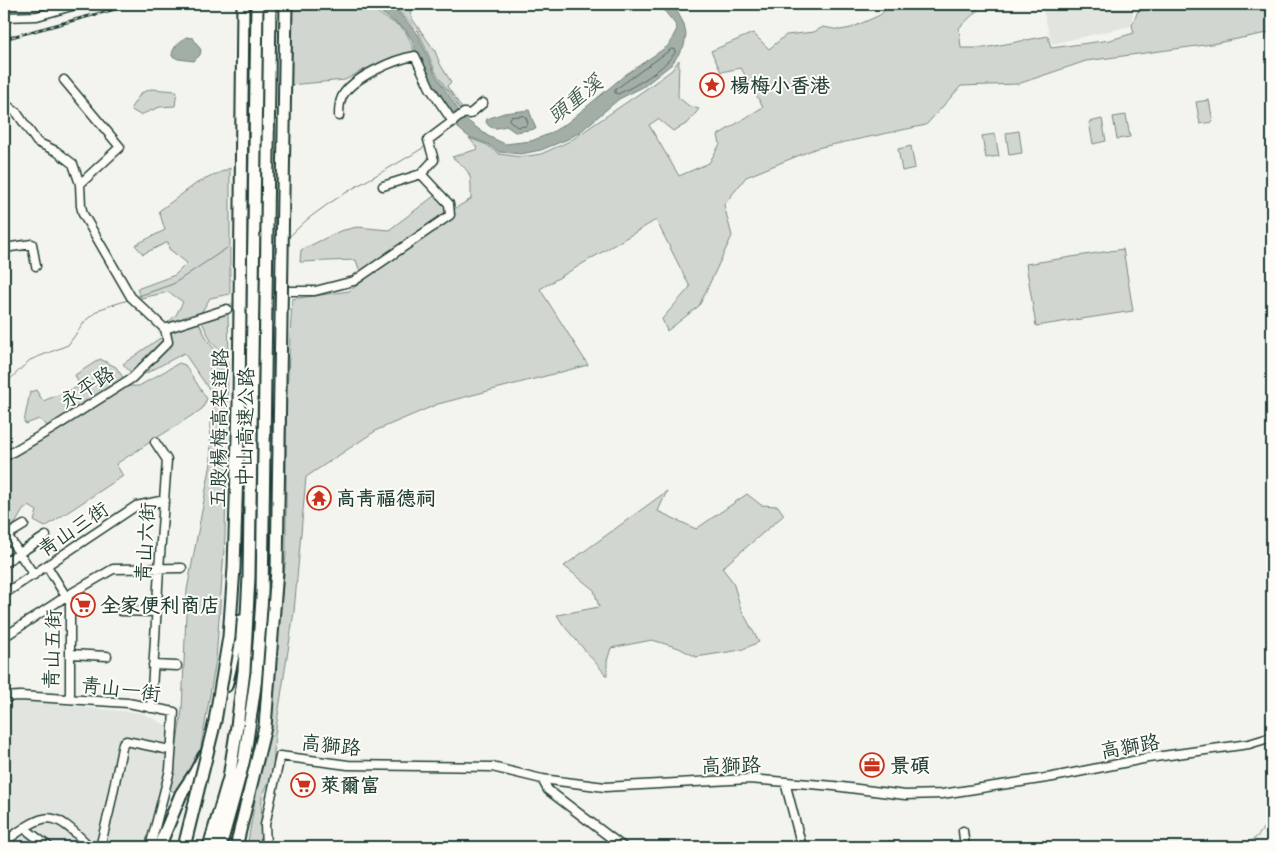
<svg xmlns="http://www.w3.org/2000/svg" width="1276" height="851" viewBox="0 0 1276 851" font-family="Caveat,'LXGW WenKai TC',sans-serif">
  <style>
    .built { fill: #e2e5df }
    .green { fill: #d1d6d1; stroke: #788a82 }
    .water { fill: #a3aea7; stroke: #6e8179 }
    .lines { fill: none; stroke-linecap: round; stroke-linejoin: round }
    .shore { stroke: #546a62; stroke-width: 1 }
    .stream { stroke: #6e8179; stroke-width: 1 }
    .minor-tunnel { stroke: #c9cfca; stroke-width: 8; stroke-dasharray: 8 4; stroke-linecap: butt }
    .minor-casing { stroke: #1f3d34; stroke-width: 11 }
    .highway-casing { stroke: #1f3d34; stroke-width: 15 }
    .minor { stroke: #fdfcf7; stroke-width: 8 }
    .highway { stroke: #fdfcf7; stroke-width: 11 }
    .rail-casing { stroke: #1f3d34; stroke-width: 3 }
    .rail { stroke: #fdfcf7; stroke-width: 1; stroke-dasharray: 4; stroke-linecap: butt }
    .highway-bridge-casing { stroke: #1f3d34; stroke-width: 15; stroke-linecap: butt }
    .highway-bridge { stroke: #fdfcf7; stroke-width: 11 }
    .labels { text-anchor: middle; stroke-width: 4; stroke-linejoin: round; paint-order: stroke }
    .poi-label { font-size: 20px; font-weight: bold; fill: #1f3d34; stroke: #fdfcf7; text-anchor: start }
    .street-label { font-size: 20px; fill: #1f3d34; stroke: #fdfcf7 }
    .water-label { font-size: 21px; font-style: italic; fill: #475f56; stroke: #fdfcf7 }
  </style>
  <rect width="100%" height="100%" fill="#f4f4ef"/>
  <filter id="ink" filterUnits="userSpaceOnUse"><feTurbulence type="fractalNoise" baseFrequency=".02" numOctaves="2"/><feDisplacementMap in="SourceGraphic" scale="10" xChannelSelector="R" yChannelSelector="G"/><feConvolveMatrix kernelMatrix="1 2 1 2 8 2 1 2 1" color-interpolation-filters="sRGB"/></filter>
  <g filter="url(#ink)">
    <path class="built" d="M1041 4H1185L1134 8 1131 26 1052 44Z
      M31 702 142 713 170 727 163 782 145 847H4V703Z"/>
    <path class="green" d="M292 4H371C376 16 394 21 403 29 409 35 411 44 414 51L361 71 345 80 289 85Z
      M386 4H413L410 13 413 20 435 51 440 64 451 82 447 86 463 110 461 111 436 73 419 32 401 13Z
      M891 4H984L959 28 961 48H984L1048 36 1051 48 1110 40 1134 33 1132 25 1138 11 1200 4H1272V32L1212 44 1086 61 1018 84 961 86 926 125 817 148 746 177 724 205 732 236 699 306 667 331 662 319 690 287 656 220 540 289 588 365 438 404 377 430 306 477 294 612 275 735 273 772 262 797 260 847H247L269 719 286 555V413L292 299 349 291 363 281 356 260 300 262 301 250 340 231 357 227 389 230 434 196 454 209 471 199C471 173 472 173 452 157L478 149 469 138 487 145 499 154 521 157 541 154 570 141 646 89 672 70 679 60 678 97 689 106 699 109 688 123 673 131 658 119 649 125 679 176 709 163 720 144 718 135 763 107 741 68 721 72 711 51 753 33 769 49 786 35 814 32 823 27 840 30 851 28 880 15Z
      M151 89 177 91 175 106 160 107 140 115 130 109 141 93Z
      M1209 100 1213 122 1200 124 1196 102Z
      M1126 115 1130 137 1117 139 1113 117Z
      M1102 119 1106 141 1093 144 1089 122Z
      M1019 131 1022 153 1009 155 1006 133Z
      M995 134 999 156 986 158 982 136Z
      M911 146 915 168 902 171 898 149Z
      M230 168V294L210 298 201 313 166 324 176 315 183 302 169 292 141 298 137 289 175 275 187 263 169 249 168 242 143 254 135 245 165 230 159 211 197 183Z
      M1123 249 1133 311 1036 326 1026 264Z
      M228 313 229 358 212 343 201 320Z
      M198 321 209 343 228 363 225 537 216 660 200 752 176 792 170 790 182 710 187 590 211 463 210 423 214 406 213 395 184 353 143 375 140 373 172 344 171 331Z
      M160 338 164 342 131 373 123 364Z
      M100 359 116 367 124 379 49 427 39 419 26 424 24 422 30 392 36 390 43 401 80 386 75 375Z
      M179 363 185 365 207 399 202 409 116 464 123 476 45 527 34 521 37 511 29 506 23 510 15 524 4 531V462L127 386H139Z
      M667 491 658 511 696 529 747 494 761 505 778 506 784 515 722 568 733 582 741 609 759 642 741 650 696 657 679 648 652 640 611 648 607 661V676L564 626 557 615 599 607 594 590 564 566Z"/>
    <path class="water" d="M372 4H384L400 14 418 34 435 74 460 113 465 119 488 136 505 144 531 141 549 134 567 123 625 75 668 46 677 29 675 24 659 4H673L684 24 686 34 684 46 672 64 643 87 619 99 580 132 568 139 541 150 521 154 499 152 488 144 469 137 458 128 432 87 417 55 412 40 405 29 383 14Z
      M186 37 193 38 201 50 200 55 194 61 178 59 172 56C172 47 180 42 186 37Z
      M529 110 536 129 515 132 506 126C498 128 491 131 486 122L487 119 504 113Z"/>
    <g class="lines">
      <path class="shore" d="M672 49 675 50V53C660 72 639 84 618 94L615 93V90Z
        M525 116 528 123 526 126 517 127 509 120 511 117Z"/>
      <path class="stream" d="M432 142 458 125
        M290 236C297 229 305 221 313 215 348 188 389 170 426 146
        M136 297 173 284 227 248
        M4 385 30 360 68 345 86 320 100 309 128 300
        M1243 847 1258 836 1272 815"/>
      <path class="minor-tunnel" d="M227 309 272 291H286"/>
      <g class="minor-casing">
        <path id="minor" d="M4 17 37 16 79 4
          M64 80 120 147 80 184
          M4 103 17 113 37 142 56 151 73 164 80 184 81 206 83 214 131 297 165 329
          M339 116C339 110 339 103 342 97 351 78 395 59 415 56L430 88 453 122
          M421 174 434 160 428 140 464 113 470 114 483 103
          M4 248 32 244 36 266
          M286 291H315L354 281 450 215 449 204 421 174 383 186
          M165 329 227 309
          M4 457 50 430 132 378 168 342 165 329
          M7 535 34 575
          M4 537 24 525
          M4 563 46 536
          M47 566 70 603V694L68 699
          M4 594 136 506 165 500
          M121 611 156 612
          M4 637 65 597 113 569 182 568
          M70 654 107 656
          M153 665 177 666
          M4 697 20 696 128 703 174 712 170 770 150 847
          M151 708 159 569 167 460 155 442
          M542 779 548 790 623 847
          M785 782 802 847
          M24 828 49 847
          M963 831 965 847
          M4 842C48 811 51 808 90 847
          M100 847 109 812 123 743 126 741 170 750
          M266 847 265 825 280 756 348 765 492 767 542 779 605 787 749 779 834 786 905 795 942 794 1053 777 1148 758 1249 744 1272 737
          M889 847 890 846"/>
      </g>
      <g class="highway-casing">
        <path id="highway" d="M226 686 241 621
          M159 847 181 794 195 773 204 756
          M209 847 229 778 237 726 244 671 249 577 257 4
          M220 847 244 761 257 672 262 599 270 4"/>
      </g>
      <use href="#minor" class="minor"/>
      <use href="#highway" class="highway"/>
      <g class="rail-casing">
        <path id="rail" d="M4 39 134 4"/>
      </g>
      <use href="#rail" class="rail"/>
      <g class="highway-bridge-casing">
        <path id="highway-bridge" d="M184 847 215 721 229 637 234 568 239 405 243 4
          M236 847 265 727 277 570 286 4"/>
      </g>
      <use href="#highway-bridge" class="highway-bridge"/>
    </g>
  </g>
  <defs>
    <g id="sight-ring" transform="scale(1.25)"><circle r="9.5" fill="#fdfcf7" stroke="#c8321e" stroke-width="1.5"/><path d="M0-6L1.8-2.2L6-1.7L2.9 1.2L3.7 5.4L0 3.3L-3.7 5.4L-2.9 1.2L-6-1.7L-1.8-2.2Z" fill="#c8321e"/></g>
    <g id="temple-ring" transform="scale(1.25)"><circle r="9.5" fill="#fdfcf7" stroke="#c8321e" stroke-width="1.5"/><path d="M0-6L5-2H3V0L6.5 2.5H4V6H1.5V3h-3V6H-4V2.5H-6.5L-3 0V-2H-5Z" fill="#c8321e"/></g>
    <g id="supermarket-ring" transform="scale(1.25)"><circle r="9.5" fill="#fdfcf7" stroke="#c8321e" stroke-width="1.5"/><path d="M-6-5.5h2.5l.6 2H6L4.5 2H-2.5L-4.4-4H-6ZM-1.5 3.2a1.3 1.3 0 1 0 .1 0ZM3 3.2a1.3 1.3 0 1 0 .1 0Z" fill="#c8321e"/></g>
    <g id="office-ring" transform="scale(1.25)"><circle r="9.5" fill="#fdfcf7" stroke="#c8321e" stroke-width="1.5"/><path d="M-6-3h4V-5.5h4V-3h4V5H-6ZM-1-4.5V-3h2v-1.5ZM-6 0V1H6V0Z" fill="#c8321e"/></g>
  </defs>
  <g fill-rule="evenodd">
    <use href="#sight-ring" x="712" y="85"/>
    <use href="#temple-ring" x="319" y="498"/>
    <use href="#supermarket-ring" x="83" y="605"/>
    <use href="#office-ring" x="872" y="765"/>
    <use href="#supermarket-ring" x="303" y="785"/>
  </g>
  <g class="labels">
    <g class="poi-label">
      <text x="730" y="92">楊梅小香港</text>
      <text x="336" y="505">高青福德祠</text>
      <text x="100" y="612">全家便利商店</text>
      <text x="890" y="772">景碩</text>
      <text x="320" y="792">萊爾富</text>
    </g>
    <g class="street-label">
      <text transform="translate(87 387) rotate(-33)" y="7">永平路</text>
      <text transform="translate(245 427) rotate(-89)" y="7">中山高速公路</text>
      <text transform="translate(219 428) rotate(-89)" y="7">五股楊梅高架道路</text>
      <text transform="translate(73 529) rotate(-34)" y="7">青山三街</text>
      <text transform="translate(145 542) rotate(-86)" y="7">青山六街</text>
      <text transform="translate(52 649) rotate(-88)" y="7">青山五街</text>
      <text transform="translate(121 689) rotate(7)" y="7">青山一街</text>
      <text transform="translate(331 745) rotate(6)" y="7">高獅路</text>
      <text transform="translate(1130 746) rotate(-10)" y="7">高獅路</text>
      <text transform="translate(731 765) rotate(-1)" y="7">高獅路</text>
    </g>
    <g class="water-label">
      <text transform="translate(575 99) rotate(-38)" y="7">頭重溪</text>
    </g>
  </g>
  <rect width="1276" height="851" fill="none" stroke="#fdfcf7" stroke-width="20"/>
  <rect x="10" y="10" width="1256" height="831" fill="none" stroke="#1f3d34" stroke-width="2" filter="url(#ink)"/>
</svg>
